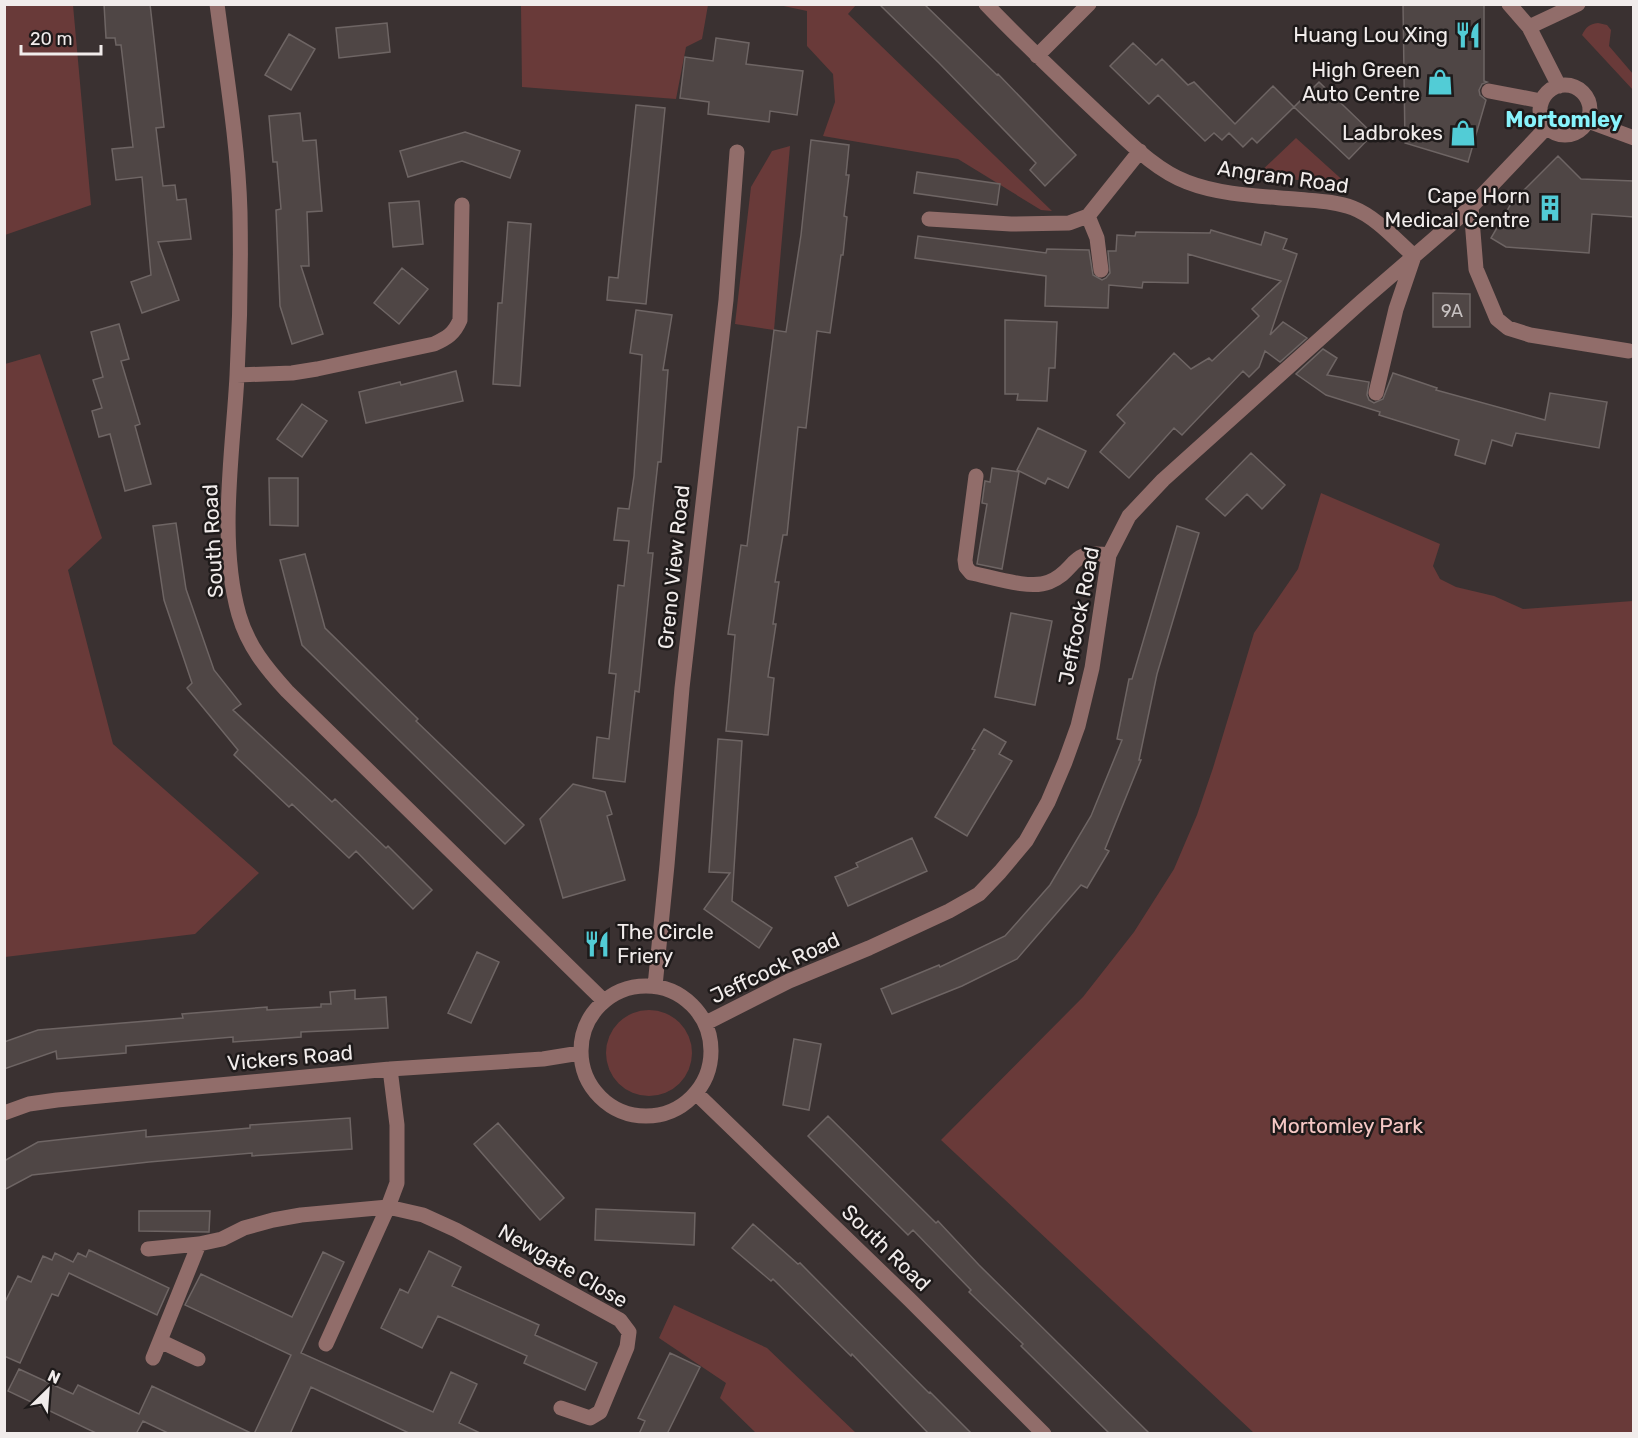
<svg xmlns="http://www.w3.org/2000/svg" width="1638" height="1438" viewBox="0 0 1638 1438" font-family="Rubik,sans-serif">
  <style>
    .green { fill: #693a39 }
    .building { fill: #4f4645; stroke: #6e6564; stroke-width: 1.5 }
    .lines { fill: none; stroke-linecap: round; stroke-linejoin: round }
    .minor { stroke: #916d6a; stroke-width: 15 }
    .labels { text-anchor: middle; stroke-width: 5; stroke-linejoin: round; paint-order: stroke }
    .number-label { font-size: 18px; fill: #c8c2c2 }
    .poi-label { font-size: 21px; fill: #f1eceb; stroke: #1e1a1a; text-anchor: end }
    .street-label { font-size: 21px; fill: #f1eceb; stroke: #1e1a1a }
    .park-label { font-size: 21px; fill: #f6c8c5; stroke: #1e1a1a }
    .neighbourhood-label { font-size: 22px; font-weight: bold; fill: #88f3fc; stroke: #1e1a1a }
  </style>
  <rect width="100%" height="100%" fill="#3a3131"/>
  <path class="green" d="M4 5H73L91 205 5 235Z
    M521 5H708L702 39 686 47 676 99 522 87Z
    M779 5H856L848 14 1052 211 1041 210 958 159 823 136 835 102 833 74 807 46V11Z
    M1598 23 1607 25 1611 30 1609 46 1633 74V90L1582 35C1586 27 1589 24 1598 23Z
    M1296 138 1348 185 1256 176Z
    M790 146 774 330 735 324 751 187 772 151Z
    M40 354 102 538 68 570 113 744 259 873 195 934 5 957V364Z
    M1321 493 1440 544 1433 566 1440 579 1456 587 1494 596 1523 609 1633 601V1433H1254L941 1140 1083 997 1134 932 1174 869 1197 815 1213 768 1254 633 1298 569Z
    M606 1053a43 43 0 1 1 86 0a43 43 0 1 1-86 0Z
    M674 1305 767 1348 856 1433H756L720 1398 726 1383 659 1338Z"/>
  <path class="building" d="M104 4H150L164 127 156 128 163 186 175 185 177 200 186 199 191 239 158 242 179 300 142 313 131 282 151 275 142 177 116 180 112 149 133 147 121 45H116L115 38H106Z
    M879 4H924L997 75 998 74 1076 155 1045 186 1030 170 1036 163 939 63Z
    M1403 4H1484V81L1487 82 1482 84 1479 90 1480 95 1486 100 1468 162 1405 143Z
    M387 23 390 52 339 58 336 28Z
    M289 34 315 49 291 90 265 75Z
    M716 38 749 43 746 64 803 71 797 115 770 111 769 122 708 114 709 102 680 98 685 57 713 61Z
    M1133 43 1156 65 1162 59 1188 85 1194 82 1235 124 1273 86 1294 107 1257 143 1252 138 1243 147 1229 133 1222 140 1214 133 1205 141 1158 95 1149 104 1110 66Z
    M1319 82 1373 134 1349 159 1294 107Z
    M636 105 665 108 646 304 607 300 609 277 618 278Z
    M300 113 303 141 316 140 322 211 307 212 309 266H301L323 334 292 344 280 306 276 210 281 209 277 162H273L269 116Z
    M465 132 520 151 510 178 462 161 408 177 400 151Z
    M811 140 849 145 846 175H849L844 216 847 217 843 255H841L830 333 817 331 806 428 798 427 787 535H783L775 582H779L773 624H776L768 677 774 678 768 735 726 731 735 635 728 634 741 545 747 546 774 330 786 332 801 235Z
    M1558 156 1581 179 1634 181V217L1592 214 1589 253 1506 247 1491 238 1512 202Z
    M917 172 1000 184 997 205 914 193Z
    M419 201 423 244 393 247 389 203Z
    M508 222 531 224 520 386 493 384 498 303H502Z
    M1211 230 1261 245 1265 232 1287 239 1283 249 1297 254 1270 335 1283 322 1307 338 1280 362 1265 351 1259 367 1249 377 1243 371 1182 435 1174 428 1129 478 1100 452 1125 423 1117 415 1174 353 1191 369 1209 358 1212 361 1259 316 1252 309 1281 281 1188 254V283L1143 282 1142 288 1109 285 1108 308 1045 306 1046 276 915 258 918 236 1046 253 1047 249 1089 250 1093 275 1102 280 1106 278 1110 273 1108 251H1116L1117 235 1135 236 1136 232 1210 233Z
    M402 268 428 289 399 324 374 303Z
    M1433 293 1470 294V327H1433Z
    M636 310 672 315 663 370H668L661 462H658L648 553H653L639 692 635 691 625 782 593 778 597 737 609 739 616 674 609 673 618 585 624 586 629 541 614 540 618 508 629 509 634 476 642 355 630 353Z
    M1005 320 1057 322 1055 368H1049L1047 401 1017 400 1018 394H1005Z
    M119 324 129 359 121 361 140 424 135 426 151 484 125 491 110 434 99 437 92 411 102 408 93 380 103 377 91 332Z
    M1323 349 1337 358 1327 375 1369 382 1367 395 1369 400 1374 403 1383 399 1393 373 1437 388 1436 390 1545 420 1550 393 1607 402 1599 448 1516 433 1512 446 1492 440 1485 464 1455 455 1459 440 1379 415 1380 412 1326 395 1296 374Z
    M456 371 463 401 366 423 359 392 400 382 401 385Z
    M302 404 327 421 302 457 277 439Z
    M1038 428 1086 451 1068 488 1048 478 1045 484 1017 470Z
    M1251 453 1285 485 1262 509 1247 494 1225 516 1206 499Z
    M992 468 1019 472 1002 569 977 564 987 504 982 503 985 481 990 482Z
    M269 478H298V526L270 525Z
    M176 523 186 589 214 670 241 704 233 710 332 802 335 799 386 848 388 846 432 890 413 909 356 851 349 858 292 804 289 807 234 755 238 750 187 688 192 683 164 600 153 526Z
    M1177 526 1199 533 1157 674 1139 760H1141L1105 849 1109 851 1087 888 1081 885 1017 959 962 986 892 1014 881 989 939 965 940 967 1005 936 1050 885 1091 816 1122 740 1117 739 1129 679H1132Z
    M305 554 325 628 418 719 416 721 524 825 505 844 302 645 280 560Z
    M1011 613 1052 621 1035 705 995 697Z
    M984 729 1006 742 999 754 1012 761 967 836 935 817 975 750 972 749Z
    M718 739 742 741 732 901 772 928 759 948 704 909 730 873 709 872Z
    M573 784 605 792 612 814 607 816 625 880 563 898 540 819Z
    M912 838 927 871 848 906 835 877 858 867 856 863Z
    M477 952 499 962 471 1023 448 1013Z
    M355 990V999L386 997 388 1028 301 1032V1037L233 1042V1037L126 1046V1053L57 1059 56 1051 4 1069V1042L38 1030 183 1018 182 1014 267 1007V1010L321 1007V1004H331L330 992Z
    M794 1039 821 1044 809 1110 783 1105Z
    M828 1116 936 1223 938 1221 979 1265 1150 1434H1110L1021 1346 1023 1344 969 1292 971 1290 913 1230 908 1235 808 1136Z
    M350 1118 352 1149 252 1156V1153L149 1162 32 1175 4 1190V1161L38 1142 146 1130V1137L250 1128V1125Z
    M498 1123 564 1198 540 1220 474 1144Z
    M596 1209 695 1213 694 1245 595 1240Z
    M139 1211H210L209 1232 139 1231Z
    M753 1224 798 1264 800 1263 929 1393 930 1392 972 1434H929L852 1354 851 1356 773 1279 771 1281 732 1248Z
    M89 1250 169 1288 157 1315 69 1273 58 1296 52 1294 20 1363 4 1356V1304L18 1276 31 1282 43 1256 52 1260 55 1253 73 1262 78 1253 86 1257Z
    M429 1251 461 1267 452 1286 539 1325 535 1335 597 1363 585 1390 524 1363 527 1356 438 1316 422 1348 381 1328 400 1289 408 1293Z
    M323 1252 344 1262 301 1353 433 1412 451 1372 477 1384 459 1423 482 1434H411L311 1387 290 1434H254L291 1355 185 1305 201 1274 292 1317Z
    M670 1353 700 1367 667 1434H639L645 1421 638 1418Z
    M19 1369 73 1394 78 1385 139 1414 152 1386 253 1434H170L143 1421 136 1434H98L8 1391Z"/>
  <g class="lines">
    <path class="minor" d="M217 4C226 73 238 143 240 212 241 266 240 322 237 376 233 451 218 541 239 615 248 646 266 668 287 691L604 1001
      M986 4C1024 44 1064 81 1104 119 1129 142 1155 170 1187 182 1220 195 1260 196 1295 199 1315 201 1335 201 1353 208 1376 217 1396 240 1414 256L1396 309 1376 393
      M1509 4 1529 27 1559 86
      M1529 27 1578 4
      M1037 56 1089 4
      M1540 110a25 25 0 1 1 50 0a25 25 0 1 1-50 0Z
      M1489 91 1541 101
      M1588 121 1634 138
      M1471 207 1476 269 1497 319 1508 328 1530 335 1629 351
      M1088 216 1097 238 1101 270
      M929 219 1011 224 1069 223 1088 216 1140 151
      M237 375 292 373 317 369 434 344C447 338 454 334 460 320L462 205
      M976 476 965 560 966 567 971 573C992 577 1030 590 1049 582 1078 570 1068 549 1109 555
      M581 1051a65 65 0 1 1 130 0a65 65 0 1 1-130 0Z
      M655 986 667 865 682 688 726 300 737 152
      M706 1023 789 981 869 948 949 911 979 894 1000 872 1026 841 1048 802 1065 762 1078 726 1092 668 1109 555 1129 516 1163 480 1362 301 1471 207 1546 128
      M697 1094 909 1299 1044 1434
      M4 1113 29 1104 57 1100 390 1069 543 1059 580 1053
      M148 1249 199 1244 222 1239 244 1228 273 1220 301 1215 388 1207 423 1215 456 1230 620 1320 629 1332 627 1347 600 1412 590 1418 561 1408
      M160 1341 198 1359
      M326 1344 388 1207 397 1183V1125L390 1069
      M153 1358 199 1244"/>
  </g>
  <defs>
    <g id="restaurant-bare" transform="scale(2.07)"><path d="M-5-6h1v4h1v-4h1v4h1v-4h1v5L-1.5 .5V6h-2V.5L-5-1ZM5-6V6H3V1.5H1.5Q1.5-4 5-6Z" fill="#52ccd6" stroke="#1e1a1a" stroke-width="2.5" paint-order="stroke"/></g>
    <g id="shop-bare" transform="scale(2.07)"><path d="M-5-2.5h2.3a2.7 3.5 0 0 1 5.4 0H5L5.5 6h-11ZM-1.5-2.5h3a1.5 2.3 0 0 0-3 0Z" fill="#52ccd6" stroke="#1e1a1a" stroke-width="2.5" paint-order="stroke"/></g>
    <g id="building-bare" transform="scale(2.07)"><path d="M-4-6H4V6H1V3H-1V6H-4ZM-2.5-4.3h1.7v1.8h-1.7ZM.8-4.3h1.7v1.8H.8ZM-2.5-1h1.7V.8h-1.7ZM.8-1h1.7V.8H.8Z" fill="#52ccd6" stroke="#1e1a1a" stroke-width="2.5" paint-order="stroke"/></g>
  </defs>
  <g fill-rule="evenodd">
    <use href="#restaurant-bare" x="1468" y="35"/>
    <use href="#shop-bare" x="1440" y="82"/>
    <use href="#shop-bare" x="1463" y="133"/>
    <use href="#building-bare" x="1550" y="208"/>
    <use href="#restaurant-bare" x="597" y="944"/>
  </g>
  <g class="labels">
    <g class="number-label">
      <text x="1452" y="317">9A</text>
    </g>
    <g class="poi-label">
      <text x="1448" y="42">Huang Lou Xing</text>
      <text x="1420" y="77">High Green<tspan x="1420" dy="24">Auto Centre</tspan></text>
      <text x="1443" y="140">Ladbrokes</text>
      <text x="1530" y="203">Cape Horn<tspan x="1530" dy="24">Medical Centre</tspan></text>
      <text x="617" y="939" text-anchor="start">The Circle<tspan x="617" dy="24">Friery</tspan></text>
    </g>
    <g class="street-label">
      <text transform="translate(1283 177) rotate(8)" y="7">Angram Road</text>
      <text transform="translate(213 541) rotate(-93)" y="7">South Road</text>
      <text transform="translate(674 567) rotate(-84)" y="7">Greno View Road</text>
      <text transform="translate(1079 616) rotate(-79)" y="7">Jeffcock Road</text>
      <text transform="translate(775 968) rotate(-25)" y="7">Jeffcock Road</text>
      <text transform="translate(290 1058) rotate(-5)" y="7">Vickers Road</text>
      <text transform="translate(886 1248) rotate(44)" y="7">South Road</text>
      <text transform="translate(563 1266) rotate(30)" y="7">Newgate Close</text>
    </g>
    <g class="park-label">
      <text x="1347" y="1133">Mortomley Park</text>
    </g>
    <g class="neighbourhood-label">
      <text x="1564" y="127">Mortomley</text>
    </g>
  </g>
  <rect width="1638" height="1438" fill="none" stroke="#f1eceb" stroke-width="12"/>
  <g transform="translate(48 1390) rotate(25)" stroke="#1e1a1a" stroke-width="4.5" paint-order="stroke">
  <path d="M0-4.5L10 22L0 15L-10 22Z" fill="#f1eceb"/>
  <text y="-9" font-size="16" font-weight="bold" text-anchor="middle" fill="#f1eceb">N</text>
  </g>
  <path d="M21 45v9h80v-9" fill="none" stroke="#f1eceb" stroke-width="3"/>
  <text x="30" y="45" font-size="18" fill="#f1eceb" stroke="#1e1a1a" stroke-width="4.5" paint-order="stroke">20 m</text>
</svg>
